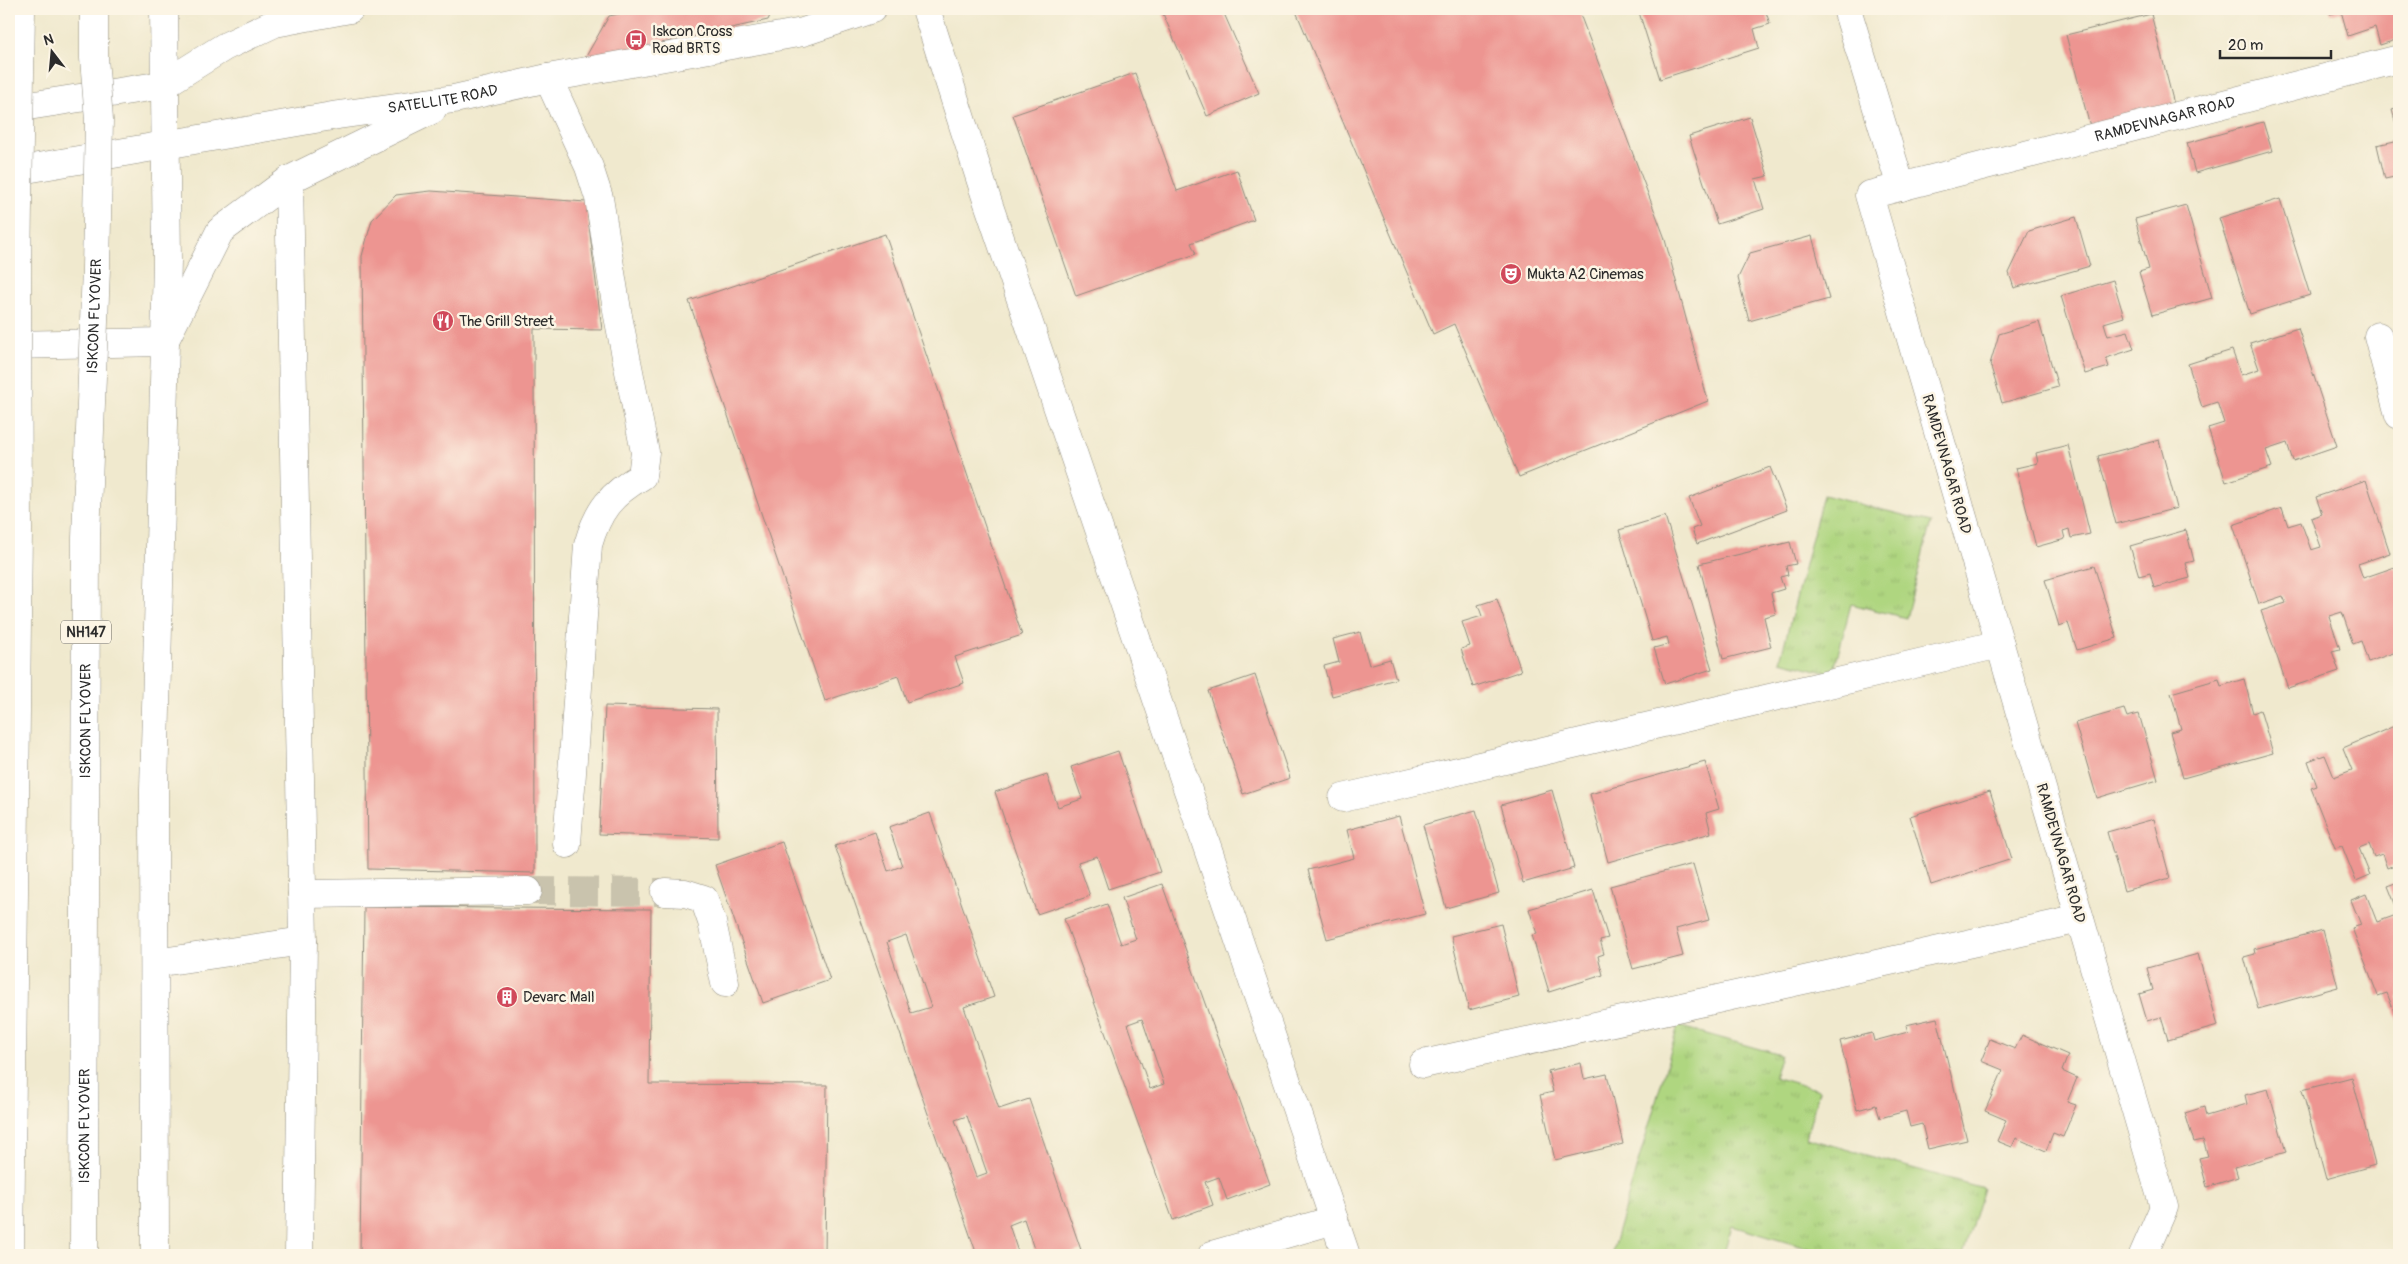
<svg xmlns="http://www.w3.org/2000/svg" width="2408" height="1264" viewBox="0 0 2408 1264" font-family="Pangolin,sans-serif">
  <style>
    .grass { fill: url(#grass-tufts); stroke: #6d8056 }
    .building { fill: #ed9591; fill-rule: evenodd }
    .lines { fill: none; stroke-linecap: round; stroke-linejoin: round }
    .minor-tunnel { stroke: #c9c3ad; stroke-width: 28; stroke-dasharray: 28 14; stroke-linecap: butt }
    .minor-casing { stroke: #8e8a7c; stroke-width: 29 }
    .major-casing { stroke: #8e8a7c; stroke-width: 29 }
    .minor { stroke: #fff; stroke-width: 28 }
    .major { stroke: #fff; stroke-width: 28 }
    .highway-bridge-casing { stroke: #8e8a7c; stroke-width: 29; stroke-linecap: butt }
    .highway-bridge { stroke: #fff; stroke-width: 28 }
    .labels { text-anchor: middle; stroke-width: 5; stroke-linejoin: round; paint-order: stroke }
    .shield { fill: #fcf5e5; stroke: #6a6863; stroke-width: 1 }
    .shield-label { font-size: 14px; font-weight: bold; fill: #2b2b2b }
    .poi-label { font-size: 15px; fill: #2b2b2b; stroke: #fcf5e5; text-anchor: start }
    .street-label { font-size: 15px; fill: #2b2b2b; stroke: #fcf5e5 }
  </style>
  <defs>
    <pattern id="grass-tufts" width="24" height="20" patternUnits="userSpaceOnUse" patternTransform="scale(1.25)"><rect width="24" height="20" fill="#afd680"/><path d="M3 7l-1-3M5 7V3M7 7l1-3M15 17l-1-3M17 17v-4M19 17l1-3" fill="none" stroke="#97b86f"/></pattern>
  </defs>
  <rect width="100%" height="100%" fill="#fcf5e5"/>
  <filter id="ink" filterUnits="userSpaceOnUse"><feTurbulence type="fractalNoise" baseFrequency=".02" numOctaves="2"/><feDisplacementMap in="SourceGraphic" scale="10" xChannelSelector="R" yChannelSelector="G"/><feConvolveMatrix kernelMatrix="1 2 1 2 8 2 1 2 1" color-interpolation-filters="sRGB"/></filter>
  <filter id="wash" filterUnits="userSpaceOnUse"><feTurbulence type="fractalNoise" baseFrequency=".0096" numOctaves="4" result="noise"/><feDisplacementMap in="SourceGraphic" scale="20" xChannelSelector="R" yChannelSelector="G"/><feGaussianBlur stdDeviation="1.12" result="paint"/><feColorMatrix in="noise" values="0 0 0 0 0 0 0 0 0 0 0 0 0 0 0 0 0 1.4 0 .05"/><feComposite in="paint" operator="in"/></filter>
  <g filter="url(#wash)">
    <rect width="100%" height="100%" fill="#f0e9ce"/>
    <path class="grass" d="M1823 495 1931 522 1906 618 1851 604 1833 674 1780 661Z
      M1678 1026 1781 1055 1774 1077 1819 1090 1806 1138 1983 1188 1963 1255H1830L1732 1226 1723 1255H1611Z"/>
    <g id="blocks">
      <path class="building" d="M643 9H773L768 20 584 60 609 16Z
        M1161 9H1222L1259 93 1207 116Z
        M1295 9H1578L1664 236 1708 401 1519 477 1454 324 1433 334Z
        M1638 9H1765L1770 24 1754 29 1759 48 1660 79Z
        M2329 9H2399V39L2380 45 2375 27 2348 36 2341 11 2330 14Z
        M2151 14 2176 112 2092 134 2066 35Z
        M1135 73 1177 191 1237 170 1254 220 1191 243 1196 254 1076 296 1013 115Z
        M2399 108V135L2392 110Z
        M1750 117 1768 176 1755 179 1764 209 1717 224 1689 136Z
        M2263 122 2272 151 2195 173 2187 143Z
        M2399 140V176L2385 179 2377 145Z
        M431 191 586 202 602 330 534 329 535 873 368 869 362 256 372 220 396 195Z
        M2280 199 2310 295 2250 314 2219 218Z
        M2186 205 2212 298 2152 315 2139 272 2149 269 2135 219Z
        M2076 217 2090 266 2014 288 2009 273 2029 231Z
        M885 234 1022 635 955 657 964 683 907 702 898 676 825 701 689 301Z
        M1812 236 1829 299 1749 321 1738 278 1750 253Z
        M2113 280 2124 317 2104 323 2108 336 2128 331 2134 349 2106 358 2109 367 2085 374 2061 296Z
        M2039 322 2058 387 2002 403 1990 364 1999 334Z
        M2298 328 2337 446 2293 461 2287 443 2266 450 2272 467 2226 482 2208 428 2224 423 2217 402 2202 407 2188 364 2232 350 2241 375 2259 369 2250 343Z
        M2159 440 2177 508 2116 524 2098 456Z
        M2068 445 2090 534 2071 538 2069 529 2063 531 2065 539 2036 547 2016 468 2038 463 2036 453Z
        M1770 467 1787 510 1697 544 1692 529 1700 526 1689 498Z
        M2366 480 2390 553 2358 564 2363 578 2395 567 2399 580V651L2368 662 2361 641 2353 644 2342 612 2329 616 2340 649 2332 651 2339 671 2288 688 2261 611 2286 603 2283 596 2259 604 2233 525 2282 508 2288 526 2301 522 2311 550 2321 547 2311 518 2322 514 2316 497Z
        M1665 516 1712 669 1665 684 1654 648 1669 644 1667 637 1652 641 1619 530Z
        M2186 530 2194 561 2186 563 2190 578 2154 588 2150 573 2139 576 2130 546Z
        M1790 542 1796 564 1786 566 1788 575 1780 577 1784 589 1771 593 1776 614 1764 617 1771 647 1723 659 1699 564Z
        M2094 566 2117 638 2077 650 2068 623 2059 626 2045 580Z
        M1497 599 1521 671 1473 687 1461 649 1470 646 1462 622 1482 616 1478 605Z
        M1360 632 1369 665 1390 659 1396 679 1332 696 1324 666 1339 662 1333 639Z
        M1255 675 1290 778 1243 794 1208 691Z
        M2219 679 2221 686 2244 679 2253 713 2260 710 2273 753 2183 778 2170 732 2181 729 2171 693Z
        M605 706 717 709 718 838 599 834Z
        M2124 709 2127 717 2139 714 2158 780 2097 798 2075 723Z
        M2399 724V863L2387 868 2382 854 2374 857 2369 844 2359 848 2370 875 2356 881 2342 846 2335 848 2311 788 2317 786 2308 761 2325 755 2334 777 2352 770 2343 748Z
        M1118 751 1160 872 1108 889 1097 856 1078 862 1090 896 1037 914 995 792 1047 775 1058 807 1082 799 1071 767Z
        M1705 762 1719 809 1706 813 1711 833 1608 862 1590 794Z
        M1552 790 1574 868 1523 883 1501 805Z
        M1990 791 2012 859 1931 885 1910 816Z
        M1476 810 1499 893 1446 908 1423 825Z
        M930 813 994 997 964 1007 999 1109 1029 1099 1081 1250 1066 1255H1036L1024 1219 1009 1225 1019 1255H977L835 846 875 832 888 871 902 866 889 827ZM906 935 931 1007 911 1013 887 942ZM967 1116 987 1173 976 1177 955 1120Z
        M1399 816 1425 914 1327 939 1308 870 1354 858 1347 830Z
        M2154 819 2170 878 2124 891 2107 832Z
        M782 842 830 980 763 1003 715 865Z
        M1693 864 1709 920 1676 929 1683 956 1633 969 1610 886Z
        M2399 882V1021L2398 1022 2387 993 2378 996 2352 928 2361 925 2351 900 2366 894 2377 922 2399 914 2388 886Z
        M1162 884 1270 1184 1227 1200 1219 1177 1205 1182 1213 1205 1173 1220 1064 919 1107 904 1121 944 1136 939 1122 898ZM1142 1019 1164 1084 1150 1089 1128 1024Z
        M1593 890 1608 938 1600 940 1604 954 1598 956 1603 975 1549 992 1532 935 1537 934 1529 909Z
        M364 907 651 909 649 1084 827 1085 825 1255H360Z
        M1501 924 1519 997 1469 1010 1451 936Z
        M2323 930 2338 987 2258 1009 2244 957 2255 954 2254 949Z
        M2198 954 2218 1026 2168 1040 2161 1017 2147 1021 2139 994 2153 990 2147 968Z
        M1937 1018 1967 1140 1928 1149 1922 1124 1910 1127 1906 1111 1880 1118 1876 1105 1857 1110 1840 1041 1872 1033 1874 1041 1908 1032 1906 1025Z
        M2022 1035 2068 1055 2062 1071 2077 1078 2067 1102 2076 1105 2063 1137 2053 1133 2046 1151 2016 1138 2012 1147 1997 1141 2006 1120 1985 1111 2003 1070 1981 1061 1990 1039 2015 1049Z
        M1581 1063 1584 1079 1607 1074 1623 1144 1555 1160 1540 1095 1553 1092 1548 1071Z
        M2352 1077 2375 1165 2326 1179 2302 1090Z
        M2268 1089 2286 1152 2235 1167 2238 1177 2207 1187 2199 1158 2208 1156 2203 1140 2194 1142 2185 1113 2204 1107 2206 1116 2247 1104 2245 1095Z"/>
    </g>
  </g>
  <g filter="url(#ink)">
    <use href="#blocks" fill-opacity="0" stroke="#8e8a7c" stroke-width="1"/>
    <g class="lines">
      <path class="minor-tunnel" d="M528 891 665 892"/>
      <g class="minor-casing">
        <g id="minor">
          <path d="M926 9 985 194 1346 1255"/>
          <path d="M1847 9 1901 187"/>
          <path d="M548 78 589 167 599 198 618 316 645 452 642 476C611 494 598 510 588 545L567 844"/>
          <path d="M289 180 303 941 299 1255"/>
          <path d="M2378 336 2399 415"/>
          <path d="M1343 798 2000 644"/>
          <path d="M665 892 685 893 704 899 712 922 725 983"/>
          <path d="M302 894 528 891"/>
          <path d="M1423 1064 2080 919"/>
          <path d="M1212 1255 1334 1220"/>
          <path id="s1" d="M2143 1255 2164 1207 1869 195 2399 59"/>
        </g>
      </g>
      <g class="major-casing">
        <g id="major">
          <path d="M9 109 163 85 224 47 275 23 350 9"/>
          <path id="s2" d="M9 172 338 115 454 99 548 78 803 32 872 9"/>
          <path d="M9 345 164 342 220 231 289 180 432 110"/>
          <path d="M155 963 303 941"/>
          <path d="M155 1255 154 790 167 261 164 9"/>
        </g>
      </g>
      <use href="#minor" class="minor"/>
      <use href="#major" class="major"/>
      <g class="highway-bridge-casing">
        <g id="highway-bridge">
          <path d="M10 1255 18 530 17 271 21 9"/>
          <path id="s3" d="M84 1255 86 538 96 268 99 120 94 58V9"/>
        </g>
      </g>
      <use href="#highway-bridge" class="highway-bridge"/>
    </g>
  </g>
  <defs>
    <g id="bus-disc" transform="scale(1.125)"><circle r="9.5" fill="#d1495b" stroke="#fcf5e5"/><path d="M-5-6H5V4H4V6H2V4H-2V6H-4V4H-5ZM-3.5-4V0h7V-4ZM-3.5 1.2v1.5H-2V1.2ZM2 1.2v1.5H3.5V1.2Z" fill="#fff"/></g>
    <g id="theatre-disc" transform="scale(1.125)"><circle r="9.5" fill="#d1495b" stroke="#fcf5e5"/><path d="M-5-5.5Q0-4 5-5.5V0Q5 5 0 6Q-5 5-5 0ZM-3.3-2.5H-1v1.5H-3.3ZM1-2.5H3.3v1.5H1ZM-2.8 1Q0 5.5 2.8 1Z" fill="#fff"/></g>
    <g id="restaurant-disc" transform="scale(1.125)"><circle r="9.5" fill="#d1495b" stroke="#fcf5e5"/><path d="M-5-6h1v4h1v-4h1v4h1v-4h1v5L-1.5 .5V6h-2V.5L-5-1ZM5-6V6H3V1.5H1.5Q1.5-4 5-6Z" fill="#fff"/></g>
    <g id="building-disc" transform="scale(1.125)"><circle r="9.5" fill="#d1495b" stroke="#fcf5e5"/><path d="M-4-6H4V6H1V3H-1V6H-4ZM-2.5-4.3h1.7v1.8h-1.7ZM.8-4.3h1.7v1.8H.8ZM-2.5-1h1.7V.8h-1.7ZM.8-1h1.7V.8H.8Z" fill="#fff"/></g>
  </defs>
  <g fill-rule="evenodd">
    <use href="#bus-disc" x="636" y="40"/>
    <use href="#theatre-disc" x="1511" y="274"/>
    <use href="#restaurant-disc" x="443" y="321"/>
    <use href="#building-disc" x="507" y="997"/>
  </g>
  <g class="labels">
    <rect class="shield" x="61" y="620.5" width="50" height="23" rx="4"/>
    <g class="shield-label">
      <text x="86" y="637">NH147</text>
    </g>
    <g class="poi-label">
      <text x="652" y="36">Iskcon Cross<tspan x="652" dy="17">Road BRTS</tspan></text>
      <text x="1527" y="279">Mukta A2 Cinemas</text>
      <text x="459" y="326">The Grill Street</text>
      <text x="523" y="1002">Devarc Mall</text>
    </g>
    <g class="street-label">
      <text dy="5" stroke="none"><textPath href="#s2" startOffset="440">SATELLITE ROAD</textPath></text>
      <text dy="5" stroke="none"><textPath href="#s1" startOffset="1412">RAMDEVNAGAR ROAD</textPath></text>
      <text dy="5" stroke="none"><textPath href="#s3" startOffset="939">ISKCON FLYOVER</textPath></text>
      <text transform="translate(1947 464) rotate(74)" y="5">RAMDEVNAGAR ROAD</text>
      <text dy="5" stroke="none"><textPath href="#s3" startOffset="534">ISKCON FLYOVER</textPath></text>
      <text transform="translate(2061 853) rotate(74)" y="5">RAMDEVNAGAR ROAD</text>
      <text dy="5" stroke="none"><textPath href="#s3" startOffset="129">ISKCON FLYOVER</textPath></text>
    </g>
  </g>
  <rect width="2408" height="1264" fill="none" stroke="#fcf5e5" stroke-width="30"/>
  <g transform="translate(52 52) rotate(344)" stroke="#fcf5e5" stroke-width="4" paint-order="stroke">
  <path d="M0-4L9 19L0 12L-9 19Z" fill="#2b2b2b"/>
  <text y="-8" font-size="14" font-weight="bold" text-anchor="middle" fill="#2b2b2b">N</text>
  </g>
  <path d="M2220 50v8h111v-8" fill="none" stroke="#2b2b2b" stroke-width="2.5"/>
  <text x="2228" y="50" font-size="15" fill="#2b2b2b" stroke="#fcf5e5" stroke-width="4" paint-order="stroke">20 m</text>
</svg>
